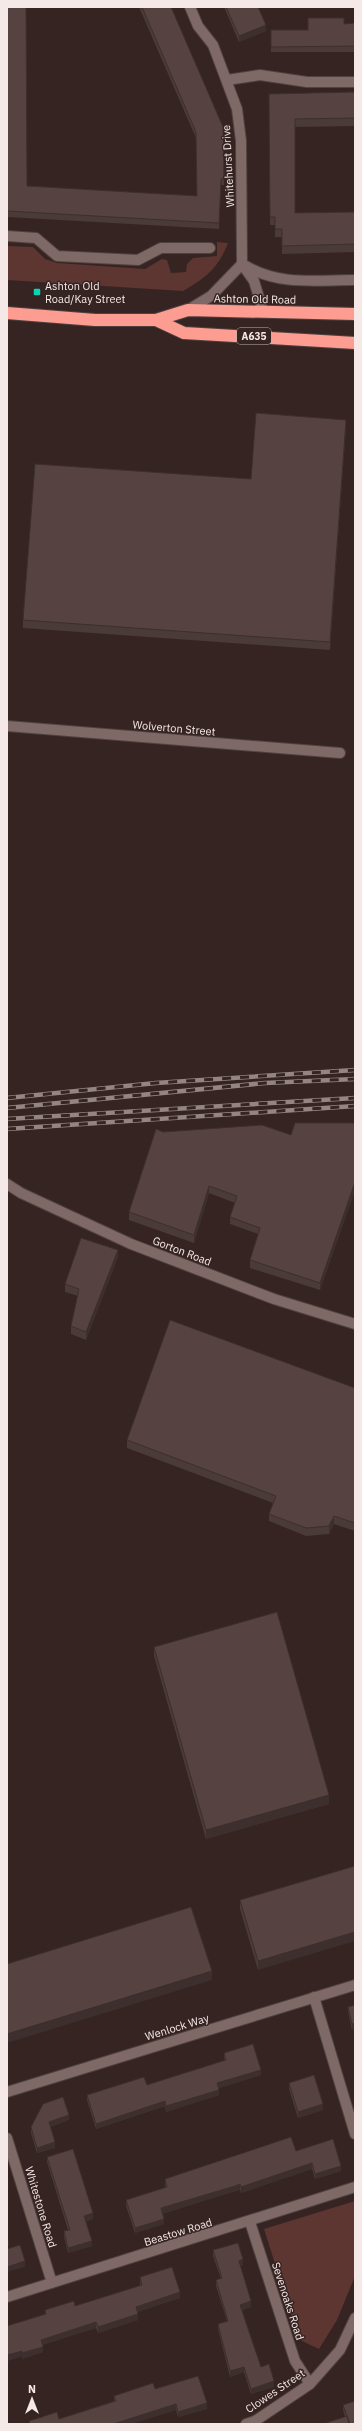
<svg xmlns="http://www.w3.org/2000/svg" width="362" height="2431" viewBox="0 0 362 2431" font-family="'IBM Plex Sans',sans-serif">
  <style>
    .green { fill: #5d3531 }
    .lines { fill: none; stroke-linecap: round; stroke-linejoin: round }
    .street-casing { stroke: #504240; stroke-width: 12 }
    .secondary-casing { stroke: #504240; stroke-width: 12 }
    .highway-casing { stroke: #504240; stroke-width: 14 }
    .street { stroke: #7e6966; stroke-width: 10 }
    .secondary { stroke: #7e6966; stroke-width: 10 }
    .highway { stroke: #fd9c91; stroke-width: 12 }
    .rail-casing { stroke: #948583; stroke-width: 4.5 }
    .rail { stroke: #362422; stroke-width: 3; stroke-dasharray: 9; stroke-linecap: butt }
    .wall { fill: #4a3a38 }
    .shaded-wall { fill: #3c2f2e }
    .building { fill: #564341; stroke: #3c2f2e }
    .poi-dot { fill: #09d5b5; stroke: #362422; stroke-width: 1.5 }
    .labels { text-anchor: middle; stroke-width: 3; stroke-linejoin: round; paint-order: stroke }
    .shield { fill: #362422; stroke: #bcaeac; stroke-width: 1 }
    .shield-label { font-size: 10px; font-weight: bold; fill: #f5e9e7 }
    .street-label { font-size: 11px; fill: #f5e9e7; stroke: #362422 }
    .poi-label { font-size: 11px; fill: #f5e9e7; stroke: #362422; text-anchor: start }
  </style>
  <rect width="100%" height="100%" fill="#362422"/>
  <path class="green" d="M217 242 228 243C219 267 206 278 183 291L7 280V246L33 247 45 259 57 263 145 269 162 259 167 260 171 273 186 272 187 264 193 258 217 256Z
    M355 2201V2276L337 2320 319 2349 302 2341 298 2336 264 2229Z"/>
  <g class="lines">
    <g class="street-casing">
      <path id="street" d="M190 7 198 26 213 45 237 109 241 141 242 264 254 281 263 311
        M227 80 260 75 307 82H355
        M7 236 36 238 57 256 138 260 161 248H210
        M246 266C280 286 316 280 355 280
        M188 310 211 296 242 264
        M7 726 340 753
        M314 1997 355 2134
        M7 2138 52 2283
        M250 2222 295 2361 310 2384
        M7 2297 355 2187
        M246 2424 255 2421 310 2384 340 2350 355 2318"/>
    </g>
    <g class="secondary-casing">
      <path id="secondary" d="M7 1184 21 1193 131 1244 274 1299 355 1324
        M7 2092 355 1985"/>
    </g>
    <g class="highway-casing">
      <path id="highway" d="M7 313 95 320H156L188 310 355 314
        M156 320 184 333 355 343"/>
    </g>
    <use href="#street" class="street"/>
    <use href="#secondary" class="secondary"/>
    <use href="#highway" class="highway"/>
    <g class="rail-casing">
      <path id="rail" d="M7 1098 156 1083 355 1070
        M7 1108 265 1083 355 1079
        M7 1119 355 1098
        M7 1129 355 1106"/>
    </g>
    <use href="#rail" class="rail"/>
  </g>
  <path class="wall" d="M7 7 27 186 197 196 196 138 139 7H171L223 127 224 185H221L219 229 7 217Z
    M224 7H258L266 31 239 42Z
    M355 23V52H271V30H308L344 24Z
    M355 92V126L295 127V213L355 212V252L282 254V237H275V225H270L269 102Z
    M346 427 330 650 23 628V620L251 479Z
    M355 1123V1190L320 1290 250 1268V1260L258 1234 230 1224V1217L235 1203 209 1193 194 1243 129 1220V1212L163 1132 291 1135Z
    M118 1257 86 1340 71 1334V1326L78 1296 65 1292V1284Z
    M355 1388V1531L334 1524 329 1534 306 1536 269 1521V1514L273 1503 127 1448V1440Z
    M154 1647 329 1804 206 1839 154 1656Z
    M355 1866 258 1970 240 1909V1900Z
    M355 2005 352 2030 348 2012V2007Z
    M224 2053 261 2075 219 2088V2095L166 2112 165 2106 96 2129 87 2100V2095L147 2085 172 2077 225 2061 224 2058Z
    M289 2083 323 2110 298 2118 289 2089Z
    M69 2120 50 2127 55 2148 37 2153 31 2133V2127Z
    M296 2151 341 2171 315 2179 312 2169 241 2193 240 2190 235 2191 162 2214 164 2224 135 2233 126 2206V2200L166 2188 165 2185V2179Z
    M47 2157 93 2219 86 2221 92 2246 68 2253 64 2237V2231L68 2230 47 2162Z
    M213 2250 243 2265 240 2266 251 2307 242 2310 261 2367 274 2387 251 2394 244 2372 230 2377 218 2329V2324L227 2321 216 2286V2280L221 2279 213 2256Z
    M140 2277 180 2298 137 2312 138 2320 98 2333 96 2328 42 2345 43 2352 22 2359V2356L7 2361V2326L45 2314V2310L75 2306 140 2286Z
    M155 2389 207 2409 178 2417 176 2410 130 2424H29V2421L59 2419 114 2401V2396Z
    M343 2405 355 2424 345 2417 343 2410Z"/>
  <path class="shaded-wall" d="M266 25V31L239 42V36Z
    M346 420V427L330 650V642Z
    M355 1182V1190L320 1290V1283Z
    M209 1186V1193L194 1243V1235Z
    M118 1250V1257L86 1340V1332Z
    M334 1516V1524L329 1534V1526Z
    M329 1795V1804L206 1839V1830Z
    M355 1932V1941L258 1970V1961Z
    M212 1971V1980L7 2043V2034Z
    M355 2023V2029L352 2030V2024Z
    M261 2070V2075L217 2089V2083Z
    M219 2090V2095L166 2112V2106Z
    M165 2101V2106L96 2129V2124Z
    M323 2104V2110L298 2118V2112Z
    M69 2115V2120L49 2127V2122Z
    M55 2142V2148L37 2153V2148Z
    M312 2163V2169L241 2193V2187Z
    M341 2166V2171L315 2179V2174Z
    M240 2184V2190L161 2214V2208Z
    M93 2213V2219L84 2222V2216Z
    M164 2219V2224L135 2233V2228Z
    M9 2240V2246H7V2241Z
    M92 2241V2246L68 2253V2248Z
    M243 2259V2265L239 2266V2261Z
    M25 2261V2267L7 2272V2267Z
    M180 2292V2298L136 2312V2307Z
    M251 2301V2307L240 2310V2305Z
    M138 2314V2320L98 2333V2327Z
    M96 2322V2328L41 2345V2340Z
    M43 2347V2352L22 2359V2353Z
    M22 2351V2356L7 2361V2355Z
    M244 2367V2372L230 2377V2371Z
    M274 2381V2387L251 2394V2389Z
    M207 2403V2409L178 2417V2412Z
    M176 2404V2410L130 2424H113Z"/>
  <path class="building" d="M7 7H26L27 186 197 196 196 132 142 7H171L223 127 224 179H221L219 223 7 211Z
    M226 7H258L266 25 239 36Z
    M308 18H344V24L355 23V46L271 47V30H308Z
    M355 92V118L295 119V213L355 212V244L282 246V229H275V217H270L269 94Z
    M256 413 346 420 330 642 23 620 35 464 251 479Z
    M295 1123H355V1182L320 1283 250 1260 260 1228 230 1217 237 1196 209 1186 194 1235 129 1212 156 1129 163 1132 262 1125 291 1135Z
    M81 1238 118 1250 86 1332 71 1326 79 1289 65 1284Z
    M170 1320 355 1388V1523L334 1516 329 1526 306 1528 269 1514 276 1496 127 1440Z
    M277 1612 329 1795 206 1830 154 1647Z
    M355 1866V1932L258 1961 240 1900Z
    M191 1907 212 1971 7 2034V1964Z
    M355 2005V2023L352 2024 348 2007Z
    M253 2044 261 2070 217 2083 219 2090 166 2106 165 2101 96 2124 87 2095 144 2077 147 2085 172 2077 226 2060 224 2053Z
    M314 2075 323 2104 298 2112 289 2083Z
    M63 2097 69 2115 49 2122 55 2142 37 2148 31 2127 43 2104Z
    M291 2137 296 2151 333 2139 341 2166 315 2174 312 2163 241 2187 240 2184 235 2186 161 2208 164 2219 135 2228 126 2200 167 2187 165 2179Z
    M73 2149 93 2213 84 2216 92 2241 68 2248 64 2231 70 2230 47 2157Z
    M238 2243 243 2259 239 2261 251 2301 240 2305 261 2367 269 2364 274 2381 251 2389 244 2367 230 2371 218 2324 228 2321 216 2280 222 2278 213 2250Z
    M20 2245 25 2261 7 2267V2249Z
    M172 2267 180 2292 136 2307 138 2314 98 2327 96 2322 41 2340 43 2347 22 2353V2351L7 2355V2326L46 2314 45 2310 74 2301 75 2306 142 2285 140 2277Z
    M198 2376 207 2403 178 2412 176 2404 113 2424H30L29 2421 57 2412 59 2419 116 2401 114 2396 153 2383 155 2389Z
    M355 2401V2424H350L343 2405Z
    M347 2416 349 2424H323Z"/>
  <rect class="poi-dot" x="33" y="288" width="8" height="8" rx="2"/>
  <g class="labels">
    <rect class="shield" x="237" y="328" width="34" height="16" rx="3"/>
    <g class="shield-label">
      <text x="254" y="340">A635</text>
    </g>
    <g class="street-label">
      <text transform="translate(228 166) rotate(-93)" y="4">Whitehurst Drive</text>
      <text transform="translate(255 299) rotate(1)" y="4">Ashton Old Road</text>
      <text transform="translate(174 728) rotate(5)" y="4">Wolverton Street</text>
      <text transform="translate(182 1251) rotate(21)" y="4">Gorton Road</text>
      <text transform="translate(177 2027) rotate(-17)" y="4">Wenlock Way</text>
      <text transform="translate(41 2207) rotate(73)" y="4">Whitestone Road</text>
      <text transform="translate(178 2232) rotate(-17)" y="4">Beastow Road</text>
      <text transform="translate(288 2301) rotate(72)" y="4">Sevenoaks Road</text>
      <text transform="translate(275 2391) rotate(-34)" y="4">Clowes Street</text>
    </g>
    <g class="poi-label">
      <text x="45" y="290">Ashton Old<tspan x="45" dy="13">Road/Kay Street</tspan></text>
    </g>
  </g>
  <rect width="362" height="2431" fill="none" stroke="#f5e9e7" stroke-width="16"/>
  <g transform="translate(32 2399)" stroke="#362422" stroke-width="3" paint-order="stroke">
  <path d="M0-3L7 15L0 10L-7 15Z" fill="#f5e9e7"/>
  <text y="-6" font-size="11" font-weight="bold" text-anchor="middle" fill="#f5e9e7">N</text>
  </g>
</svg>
